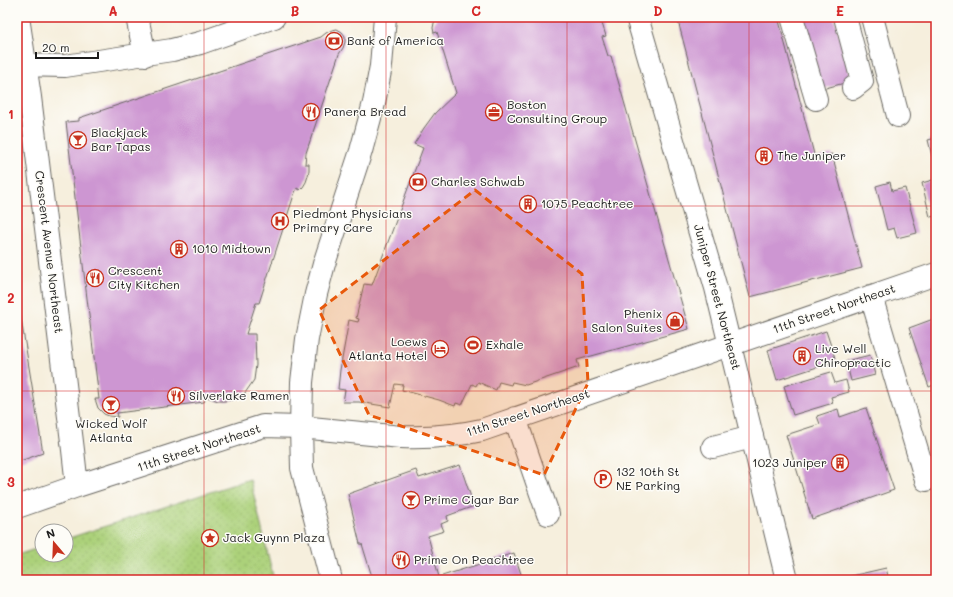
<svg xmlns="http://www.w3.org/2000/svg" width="953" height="597" viewBox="0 0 953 597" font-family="Mali,sans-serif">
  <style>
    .grass { fill: url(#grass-dots); stroke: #64764b }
    .building { fill: #cd96d2 }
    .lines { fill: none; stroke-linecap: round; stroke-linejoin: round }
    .minor-casing { stroke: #686660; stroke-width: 24 }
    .major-casing { stroke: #686660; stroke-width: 24 }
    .minor { stroke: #fff; stroke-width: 22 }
    .major { stroke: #fff; stroke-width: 22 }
    .marked { fill: #e8590c; fill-opacity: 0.2; stroke: #e8590c; stroke-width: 3; stroke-dasharray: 8 5; stroke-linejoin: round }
    .grid { fill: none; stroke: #d62828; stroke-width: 1; stroke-opacity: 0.55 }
    .labels { text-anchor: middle; stroke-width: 3; stroke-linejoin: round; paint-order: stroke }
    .poi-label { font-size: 12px; fill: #1c1c1c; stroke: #fdfcf7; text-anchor: start }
    .street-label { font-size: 12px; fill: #1c1c1c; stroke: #fdfcf7 }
    .neatline { fill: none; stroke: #d62828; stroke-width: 1.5 }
    .grid-label { font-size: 13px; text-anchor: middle; font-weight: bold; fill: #d62828 }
  </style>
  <defs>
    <pattern id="grass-dots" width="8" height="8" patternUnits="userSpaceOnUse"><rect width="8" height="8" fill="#acd17a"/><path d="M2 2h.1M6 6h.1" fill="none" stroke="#93b369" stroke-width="1.8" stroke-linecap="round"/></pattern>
  </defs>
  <rect width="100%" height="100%" fill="#fdfcf7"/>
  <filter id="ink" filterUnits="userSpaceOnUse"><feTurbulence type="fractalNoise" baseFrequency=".025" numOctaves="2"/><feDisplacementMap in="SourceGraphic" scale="8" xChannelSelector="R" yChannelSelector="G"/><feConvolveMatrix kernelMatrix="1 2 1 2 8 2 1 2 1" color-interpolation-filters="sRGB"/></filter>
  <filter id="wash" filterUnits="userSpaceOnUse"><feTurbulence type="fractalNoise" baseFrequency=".012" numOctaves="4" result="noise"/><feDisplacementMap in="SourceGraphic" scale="16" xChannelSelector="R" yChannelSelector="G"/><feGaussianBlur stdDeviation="0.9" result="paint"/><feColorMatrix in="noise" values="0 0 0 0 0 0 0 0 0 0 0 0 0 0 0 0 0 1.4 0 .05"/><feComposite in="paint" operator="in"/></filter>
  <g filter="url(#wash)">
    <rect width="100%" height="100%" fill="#f6efdd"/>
    <path class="grass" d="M250 479 274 580H17V555L42 547V555H66V539Z"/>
    <g id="blocks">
      <path class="building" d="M437 17H600L606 36 602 37 608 56H611L689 329 577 360 579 367 526 385 512 382 511 385 499 382 496 390 478 382 476 386 472 384 462 405 456 403 455 406 439 400 402 390 403 385 395 384 390 407 359 402H343L345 390 338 389 340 370 349 320 358 322 359 319 356 318 364 284 372 285 423 148 414 144 424 128 435 113 456 93 437 32 434 33 433 28 434 23Z
        M677 17H778L815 158 832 154 862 268 750 297Z
        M802 17H834L852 81 822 89Z
        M337 29 342 32 345 36V42L343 48 339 54 306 153 305 164H309V170L308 176 306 182 303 187 300 190 297 188 294 195 259 303H256L246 334H255L256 365 254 380 245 393 239 397 232 400 225 401H218L207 397 204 402 117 413 118 417 109 416 104 414 98 408 95 399H99L66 122 79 121V118L321 37 326 33 332 30Z
        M936 138V155L932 156 928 140Z
        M936 179V216L930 217 922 183Z
        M890 182 892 191 905 188 917 233 897 238 894 228 887 230 876 186Z
        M17 300H18L43 453 17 462Z
        M936 318V384L929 387 909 328Z
        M826 331 836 361 777 380 768 350Z
        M870 355 875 375 851 381 846 361Z
        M831 372 835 383 846 380 849 392 831 397 833 403 793 415 784 386Z
        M866 408 894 490 812 519 786 435 820 424 817 416 838 409 840 417Z
        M460 465 474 506 447 516 448 521 441 524 444 531 428 536 439 577 514 553 523 580H373L362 544H360L348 494 416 470 419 478Z
        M886 568 889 580H838V579Z"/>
    </g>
  </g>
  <g filter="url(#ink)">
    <use href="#blocks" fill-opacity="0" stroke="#686660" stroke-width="1"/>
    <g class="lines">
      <g class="minor-casing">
        <path id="minor" d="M18 17 30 97 73 450 77 486
          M137 17 145 55
          M792 17 816 99
          M845 17 862 81 853 88
          M872 17 898 116
          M17 65 65 66 172 50 200 43 274 17
          M871 296 926 480
          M515 418 548 514
          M713 447 752 437
          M17 507 77 486 263 426 301 427 401 437C429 438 455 436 482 430L936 274"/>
      </g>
      <g class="major-casing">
        <path id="major" d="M637 17 716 288 787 580
          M331 580 302 468 301 427 302 382 307 339 316 294 324 264 361 151 374 103 381 66 385 17"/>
      </g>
      <use href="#minor" class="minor"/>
      <use href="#major" class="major"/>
    </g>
  </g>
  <path class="marked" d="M475 190 582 274 588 383 544 475 369 415 319 310Z"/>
  <path class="grid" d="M204 17V580M386 17V580M567 17V580M749 17V580M17 206H936M17 391H936"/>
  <defs>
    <g id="bank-ring" transform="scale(0.9)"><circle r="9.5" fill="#fdfcf7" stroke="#c8321e" stroke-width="1.5"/><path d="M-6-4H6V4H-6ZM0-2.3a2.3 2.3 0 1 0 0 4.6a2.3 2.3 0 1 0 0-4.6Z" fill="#c8321e"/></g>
    <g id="restaurant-ring" transform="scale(0.9)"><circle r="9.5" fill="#fdfcf7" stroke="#c8321e" stroke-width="1.5"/><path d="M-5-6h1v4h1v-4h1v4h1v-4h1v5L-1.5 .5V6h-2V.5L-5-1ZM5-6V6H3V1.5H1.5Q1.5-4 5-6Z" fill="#c8321e"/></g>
    <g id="office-ring" transform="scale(0.9)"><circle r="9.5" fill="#fdfcf7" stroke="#c8321e" stroke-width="1.5"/><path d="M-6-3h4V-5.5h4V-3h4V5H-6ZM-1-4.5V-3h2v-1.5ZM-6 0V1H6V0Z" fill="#c8321e"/></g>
    <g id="bar-ring" transform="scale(0.9)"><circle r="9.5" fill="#fdfcf7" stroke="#c8321e" stroke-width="1.5"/><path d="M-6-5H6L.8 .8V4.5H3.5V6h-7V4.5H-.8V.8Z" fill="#c8321e"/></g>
    <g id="building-ring" transform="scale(0.9)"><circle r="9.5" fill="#fdfcf7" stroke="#c8321e" stroke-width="1.5"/><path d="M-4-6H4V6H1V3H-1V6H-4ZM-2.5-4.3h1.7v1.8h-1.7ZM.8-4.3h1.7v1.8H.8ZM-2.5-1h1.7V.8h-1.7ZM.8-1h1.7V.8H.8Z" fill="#c8321e"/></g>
    <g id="hospital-ring" transform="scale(0.9)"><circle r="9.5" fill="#fdfcf7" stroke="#c8321e" stroke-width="1.5"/><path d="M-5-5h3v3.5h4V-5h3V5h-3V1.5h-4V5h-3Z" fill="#c8321e"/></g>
    <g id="shop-ring" transform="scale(0.9)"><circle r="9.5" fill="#fdfcf7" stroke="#c8321e" stroke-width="1.5"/><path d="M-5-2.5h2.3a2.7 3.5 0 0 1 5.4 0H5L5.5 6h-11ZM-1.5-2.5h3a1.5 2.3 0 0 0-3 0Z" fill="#c8321e"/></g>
    <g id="stadium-ring" transform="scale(0.9)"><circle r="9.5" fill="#fdfcf7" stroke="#c8321e" stroke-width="1.5"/><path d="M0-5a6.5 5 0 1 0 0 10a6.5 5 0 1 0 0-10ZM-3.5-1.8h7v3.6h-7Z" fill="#c8321e"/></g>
    <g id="hotel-ring" transform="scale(0.9)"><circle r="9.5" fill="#fdfcf7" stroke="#c8321e" stroke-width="1.5"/><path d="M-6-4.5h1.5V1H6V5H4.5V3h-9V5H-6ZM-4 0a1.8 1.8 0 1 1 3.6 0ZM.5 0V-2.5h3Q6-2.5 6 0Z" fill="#c8321e"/></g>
    <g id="parking-ring" transform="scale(0.9)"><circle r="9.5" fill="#fdfcf7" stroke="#c8321e" stroke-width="1.5"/><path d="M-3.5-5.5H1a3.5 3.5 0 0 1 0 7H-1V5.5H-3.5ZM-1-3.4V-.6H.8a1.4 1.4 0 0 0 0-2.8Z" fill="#c8321e"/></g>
    <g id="sight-ring" transform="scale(0.9)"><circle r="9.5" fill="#fdfcf7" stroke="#c8321e" stroke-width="1.5"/><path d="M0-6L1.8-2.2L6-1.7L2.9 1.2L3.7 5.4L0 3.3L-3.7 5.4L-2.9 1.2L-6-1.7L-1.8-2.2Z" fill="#c8321e"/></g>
  </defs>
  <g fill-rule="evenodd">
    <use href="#bank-ring" x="334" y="41"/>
    <use href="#restaurant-ring" x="311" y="112"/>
    <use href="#office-ring" x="494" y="112"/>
    <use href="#bar-ring" x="78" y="140"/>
    <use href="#building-ring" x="764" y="156"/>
    <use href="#bank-ring" x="418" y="182"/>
    <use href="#building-ring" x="528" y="204"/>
    <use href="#hospital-ring" x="280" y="221"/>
    <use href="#building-ring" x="179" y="249"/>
    <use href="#restaurant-ring" x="95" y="278"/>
    <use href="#shop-ring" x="675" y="321"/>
    <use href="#stadium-ring" x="473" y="345"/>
    <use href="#hotel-ring" x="440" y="349"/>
    <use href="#building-ring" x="802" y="356"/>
    <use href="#restaurant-ring" x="176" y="396"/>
    <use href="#bar-ring" x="111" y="405"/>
    <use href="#building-ring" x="840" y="463"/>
    <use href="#parking-ring" x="603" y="479"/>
    <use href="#bar-ring" x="411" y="500"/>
    <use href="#sight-ring" x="210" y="538"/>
    <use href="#restaurant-ring" x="401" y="560"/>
  </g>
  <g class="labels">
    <g class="poi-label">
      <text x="347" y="45">Bank of America</text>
      <text x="507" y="109">Boston<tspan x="507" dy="14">Consulting Group</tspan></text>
      <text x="324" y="116">Panera Bread</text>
      <text x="91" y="137">Blackjack<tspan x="91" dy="14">Bar Tapas</tspan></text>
      <text x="777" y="160">The Juniper</text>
      <text x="431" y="186">Charles Schwab</text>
      <text x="541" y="208">1075 Peachtree</text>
      <text x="293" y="218">Piedmont Physicians<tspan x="293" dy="14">Primary Care</tspan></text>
      <text x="192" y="253">1010 Midtown</text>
      <text x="108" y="275">Crescent<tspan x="108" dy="14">City Kitchen</tspan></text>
      <text x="662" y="318" text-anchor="end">Phenix<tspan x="662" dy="14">Salon Suites</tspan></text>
      <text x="427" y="346" text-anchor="end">Loews<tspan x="427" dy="14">Atlanta Hotel</tspan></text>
      <text x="486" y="349">Exhale</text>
      <text x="815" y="353">Live Well<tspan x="815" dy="14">Chiropractic</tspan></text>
      <text x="189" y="400">Silverlake Ramen</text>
      <text x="111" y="428" text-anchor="middle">Wicked Wolf<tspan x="111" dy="14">Atlanta</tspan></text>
      <text x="827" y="467" text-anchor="end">1023 Juniper</text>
      <text x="616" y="476">132 10th St<tspan x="616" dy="14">NE Parking</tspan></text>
      <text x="424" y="504">Prime Cigar Bar</text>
      <text x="223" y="542">Jack Guynn Plaza</text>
      <text x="414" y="564">Prime On Peachtree</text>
    </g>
    <g class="street-label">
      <text transform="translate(49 252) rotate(83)" y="4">Crescent Avenue Northeast</text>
      <text transform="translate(717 297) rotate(75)" y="4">Juniper Street Northeast</text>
      <text transform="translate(834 309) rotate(-19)" y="4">11th Street Northeast</text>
      <text transform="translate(528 413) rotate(-18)" y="4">11th Street Northeast</text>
      <text transform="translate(199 448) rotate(-18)" y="4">11th Street Northeast</text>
    </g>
  </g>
  <rect width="953" height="597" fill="none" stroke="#fdfcf7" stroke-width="44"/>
  <g transform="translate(54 543) rotate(341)"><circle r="19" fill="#fdfcf7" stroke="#a3a29f"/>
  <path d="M0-3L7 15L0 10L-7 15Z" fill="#c8321e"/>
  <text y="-6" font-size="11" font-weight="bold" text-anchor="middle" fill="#1c1c1c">N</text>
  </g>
  <path d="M36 52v6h62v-6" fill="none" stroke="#1c1c1c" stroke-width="2"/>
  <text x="42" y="52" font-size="12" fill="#1c1c1c" stroke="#fdfcf7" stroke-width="3" paint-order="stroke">20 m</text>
  <rect x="22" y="22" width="909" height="553" class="neatline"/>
  <g class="grid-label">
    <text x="113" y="16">A</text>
    <text x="295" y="16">B</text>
    <text x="476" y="16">C</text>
    <text x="658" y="16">D</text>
    <text x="840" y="16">E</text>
    <text x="11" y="119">1</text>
    <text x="11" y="303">2</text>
    <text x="11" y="487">3</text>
  </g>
</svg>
